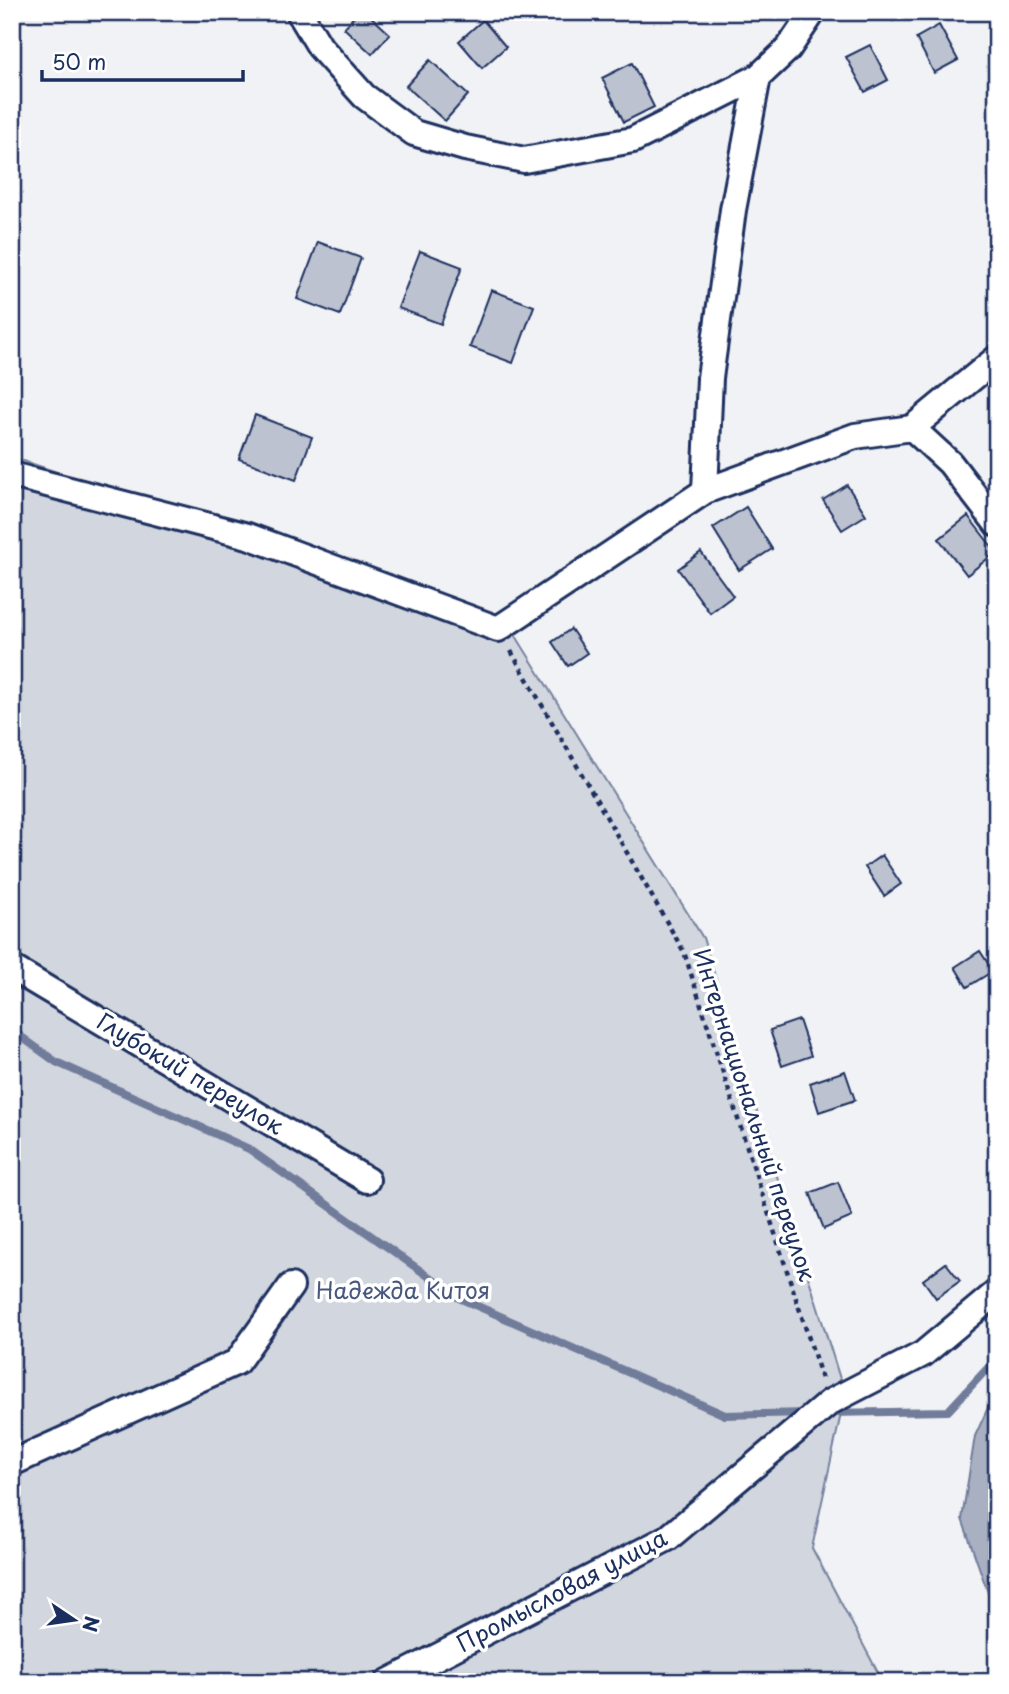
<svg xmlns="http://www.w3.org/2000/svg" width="1009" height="1694" viewBox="0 0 1009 1694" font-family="'Playpen Sans',sans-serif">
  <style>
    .green { fill: #d2d6df; stroke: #76829e; stroke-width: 2 }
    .water { fill: #a8b0c2; stroke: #707c9a; stroke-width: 2 }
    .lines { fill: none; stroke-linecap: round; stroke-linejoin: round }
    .stream { stroke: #707c9a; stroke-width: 8 }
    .building { fill: #bcc2d0; stroke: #1b2f5e; stroke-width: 2 }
    .minor-casing { stroke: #1b2f5e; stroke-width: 30 }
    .path { stroke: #1b2f5e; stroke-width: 4.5; stroke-dasharray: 5 5; stroke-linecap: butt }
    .minor { stroke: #fff; stroke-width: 24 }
    .labels { text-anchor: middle; stroke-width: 7; stroke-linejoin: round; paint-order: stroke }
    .street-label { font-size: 23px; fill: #1b2f5e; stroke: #fff }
    .park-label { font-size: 23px; fill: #49597e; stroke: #fff }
  </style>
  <rect width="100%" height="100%" fill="#f1f2f5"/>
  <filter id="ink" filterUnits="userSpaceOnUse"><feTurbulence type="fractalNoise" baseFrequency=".0143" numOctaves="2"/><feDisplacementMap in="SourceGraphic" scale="14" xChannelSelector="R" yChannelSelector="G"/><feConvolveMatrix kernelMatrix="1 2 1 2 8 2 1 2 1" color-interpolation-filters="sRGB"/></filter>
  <g filter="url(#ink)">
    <path class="green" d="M12 457 508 623 703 938 845 1395 812 1548 883 1682H12Z"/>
    <path class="water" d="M997 1388V1618L962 1519 975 1436Z"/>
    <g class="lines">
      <path class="stream" d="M12 1030 56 1062 249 1149 459 1298 725 1415 808 1413
        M828 1413 948 1411 997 1358"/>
    </g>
    <path class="building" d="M358 12H366L390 34 372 54 344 28Z
      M888 12H910L893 21Z
      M483 20 506 47 482 68 459 41Z
      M939 25 958 60 934 73 916 38Z
      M870 45 888 80 865 92 846 57Z
      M430 60 468 95 445 121 406 86Z
      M632 63 654 107 624 122 602 78Z
      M318 242 361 258 340 315 297 299Z
      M420 251 462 267 441 324 398 308Z
      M491 290 534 306 513 363 470 347Z
      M255 415 312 437 296 480 239 459Z
      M847 485 866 515 842 530 823 500Z
      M746 507 772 549 739 570 713 528Z
      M968 516 996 552 967 575 939 539Z
      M701 552 733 596 710 613 678 569Z
      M571 629 587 653 568 666 552 642Z
      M882 855 901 884 884 896 865 867Z
      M980 951 993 971 967 987 955 967Z
      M799 1020 811 1056 782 1066 770 1030Z
      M845 1071 855 1100 819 1112 810 1083Z
      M838 1182 852 1217 824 1229 810 1193Z
      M946 1263 960 1281 936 1298 923 1280Z"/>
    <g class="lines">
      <g class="minor-casing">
        <path id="minor" d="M299 12 320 47 364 96 414 133 465 148 524 160 633 140 758 77
          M912 428 950 463 997 524
          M12 475 248 536 498 629 705 491 855 436 912 428 997 358
          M705 491 710 378 733 210 758 77 788 49 813 12
          M12 968 367 1180
          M12 1463 237 1362 291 1286
          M388 1682 668 1538 830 1402 923 1354 997 1292"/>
      </g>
      <path class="path" d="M511 651 684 952 822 1379"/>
      <use href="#minor" class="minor"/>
    </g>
  </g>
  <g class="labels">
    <g class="street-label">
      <text transform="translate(190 1074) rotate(31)" y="8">Глубокий переулок</text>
      <text transform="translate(754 1115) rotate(72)" y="8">Интернациональный переулок</text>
      <text transform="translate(562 1591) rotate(-28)" y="8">Промысловая улица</text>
    </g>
    <g class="park-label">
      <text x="403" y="1299">Надежда Китоя</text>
    </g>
  </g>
  <rect width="1009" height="1694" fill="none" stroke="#fff" stroke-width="42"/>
  <rect x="21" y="21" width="967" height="1652" fill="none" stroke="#1b2f5e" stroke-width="2.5" filter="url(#ink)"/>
  <g transform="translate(74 1620) rotate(103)" stroke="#ffffff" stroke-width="5" paint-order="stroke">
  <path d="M0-5L12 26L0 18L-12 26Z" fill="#1b2f5e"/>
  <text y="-10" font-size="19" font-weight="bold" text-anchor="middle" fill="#1b2f5e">N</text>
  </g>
  <path d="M42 70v10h201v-10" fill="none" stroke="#1b2f5e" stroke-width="3.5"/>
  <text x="52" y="70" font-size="21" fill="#1b2f5e" stroke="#ffffff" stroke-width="5" paint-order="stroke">50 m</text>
</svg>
